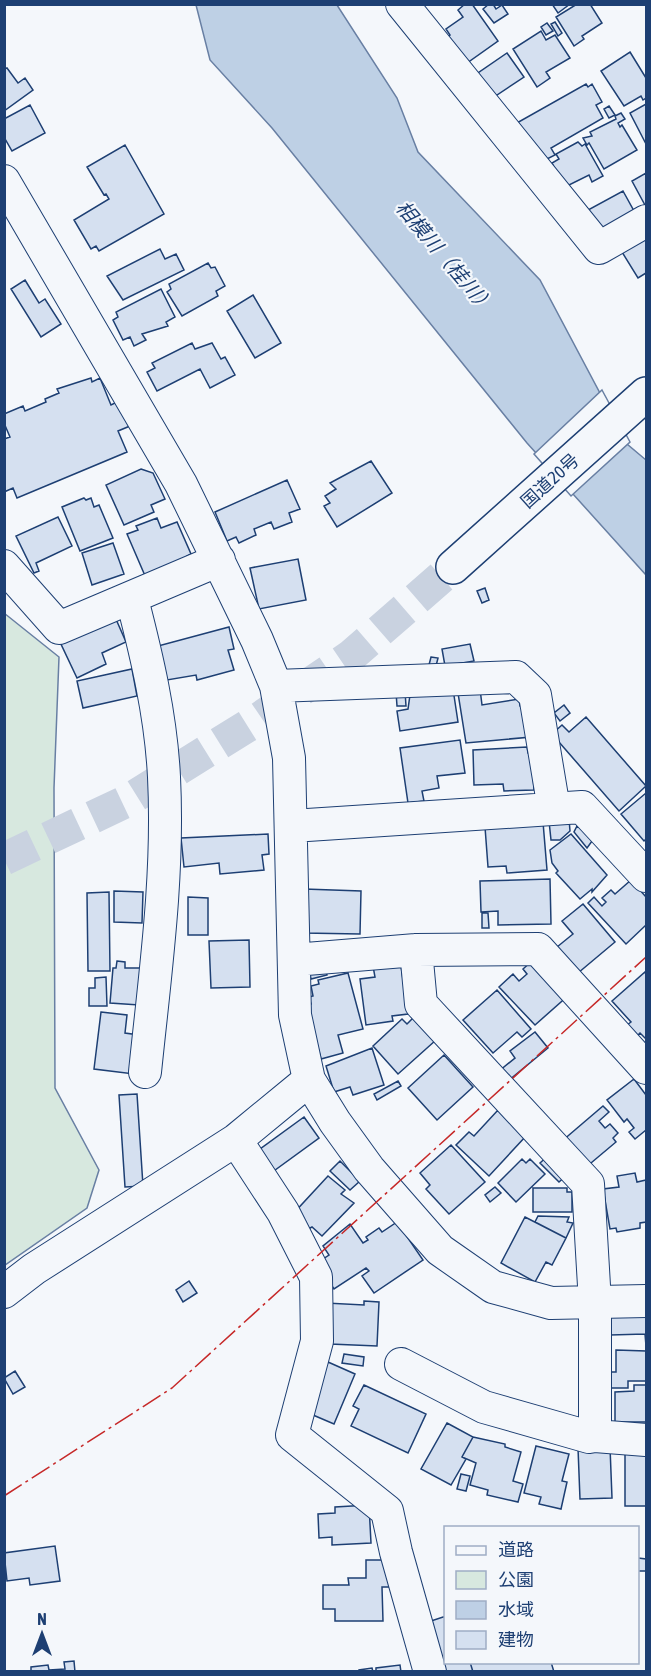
<svg xmlns="http://www.w3.org/2000/svg" width="651" height="1676" viewBox="0 0 651 1676" font-family="'Asap Condensed','Noto Sans JP',sans-serif">
  <style>
    .green { fill: #d7e8df; stroke: #687fa3; stroke-width: 1.5 }
    .water { fill: #bed0e5; stroke: #687fa3; stroke-width: 1.5 }
    .pier { fill: #f4f7fb; stroke: #687fa3; stroke-width: 1.5 }
    .building { fill: #d5e0f0; stroke: #1d3f73; stroke-width: 1.5 }
    .lines { fill: none; stroke-linecap: round; stroke-linejoin: round }
    .highway-tunnel { stroke: #c9d2e0; stroke-width: 33; stroke-dasharray: 33 16; stroke-linecap: butt }
    .minor-casing { stroke: #1d3f73; stroke-width: 34 }
    .highway-casing { stroke: #1d3f73; stroke-width: 36 }
    .minor { stroke: #f4f7fb; stroke-width: 32 }
    .highway { stroke: #f4f7fb; stroke-width: 33 }
    .power { stroke: #c62828; stroke-width: 1.5; stroke-dasharray: 21 4.5 3 4.5; stroke-linecap: butt }
    .labels { text-anchor: middle; stroke-width: 4.5; stroke-linejoin: round; paint-order: stroke }
    .street-label { font-size: 18px; fill: #1d3f73; stroke: #f4f7fb }
    .water-label { font-size: 20px; font-style: italic; fill: #1d3f73; stroke: #f4f7fb }
  </style>
  <rect width="100%" height="100%" fill="#f4f7fb"/>
  <path class="green" d="M4 613 59 657 54 788 55 1088 99 1170 87 1208 5 1265Z"/>
  <path class="water" d="M196 5H337L397 98 418 152 540 280 627 444 646 460V575L527 443 272 128 210 60Z"/>
  <path class="pier" d="M602 390 630 442 571 496 534 454Z"/>
  <path class="building" d="M465 4H472L498 41 460 68 440 41 450 35 446 29 463 17 458 10Z
    M489 4H493L496 9 502 5 508 14 494 23 483 9Z
    M552 4H570L558 13Z
    M577 4H590L602 23 582 36 584 39 574 46 556 17Z
    M555 22 562 33 558 36 551 24Z
    M547 23 553 31 546 35 541 27Z
    M541 31 546 40 555 35 570 58 546 72 550 78 537 87 513 49Z
    M630 52 646 78V98L643 100 641 96 624 106 601 71Z
    M507 53 524 77 491 99 475 75Z
    M7 68 18 83 25 78 33 90 4 111V69Z
    M586 84 588 87 592 84 602 102 596 105 603 118 551 148 555 155 543 161 515 124Z
    M646 104V144L630 113Z
    M30 105 45 133 12 151 4 137V119Z
    M609 106 615 115 609 118 604 109Z
    M621 113 625 119 618 123 620 127 622 125 637 150 604 169 589 143 587 145 583 138 592 136 590 132 616 119 615 116Z
    M578 142 582 146 585 144 603 176 592 182 589 175 565 187 552 163 559 159 556 154Z
    M125 145 164 214 99 251 96 246 91 249 74 220 109 199 106 194 104 195 87 167Z
    M646 173V207L632 181Z
    M623 191 634 211 599 230 588 210Z
    M646 236V273L638 278 622 252Z
    M160 249 165 259 176 254 184 270 123 300 107 276Z
    M208 263 211 268 215 267 225 286 216 291 218 296 182 316 167 292 171 289 169 284Z
    M25 280 39 303 45 299 61 324 41 337 11 289Z
    M161 289 175 317 166 322 168 326 142 334 146 340 134 346 130 337 123 340 113 320 118 317 116 312Z
    M253 295 281 343 255 358 227 311Z
    M192 343 195 349 212 343 221 359 225 357 235 375 210 388 200 369 157 391 147 372 155 368 152 363Z
    M91 378 92 382 100 378 111 405 119 401 130 426 118 431 127 452 17 498 13 488 4 492V439L10 437 4 423V414L23 406 25 411 46 402 45 399 59 393 57 389Z
    M371 461 392 493 337 527 324 506 330 503 325 496 336 489 330 483Z
    M141 469 153 473 165 499 151 505 154 512 124 525 106 485Z
    M287 480 300 509 289 513 292 522 274 529 271 522 254 529 256 535 239 543 236 537 227 541 215 512Z
    M84 498 86 500 91 498 94 507 99 505 113 538 80 551 62 507Z
    M58 517 72 546 36 563 39 571 34 573 16 536Z
    M157 518 161 528 177 522 191 554 187 556 189 560 146 578 127 534 138 530 136 526Z
    M113 543 124 574 92 585 82 553Z
    M298 559 306 600 259 609 250 568Z
    M485 588 489 600 482 603 477 591Z
    M115 617 126 642 102 653 106 664 77 678 60 642Z
    M229 627 234 649 228 650 234 670 197 680 196 675 167 680 158 646Z
    M470 644 474 661 445 666 442 649Z
    M431 657 438 658 436 666 429 665Z
    M132 669 137 696 83 708 77 681Z
    M453 689 458 722 400 731 397 711 408 709 410 695Z
    M480 689 482 705 519 699 520 706 526 705 531 737 466 743 458 693Z
    M405 691 406 706H397L396 692Z
    M564 705 570 713 560 721 554 713Z
    M586 717 646 786 619 811 552 734 562 725 569 732Z
    M460 740 465 773 437 776 439 788 422 791 424 801 408 803 400 748Z
    M527 747 528 753H532L534 790 504 791 503 784 474 785 473 750Z
    M646 793V839L644 841 621 814Z
    M569 819 570 831 560 840H551L549 821Z
    M543 822 547 870 507 873 506 866 488 867 485 827Z
    M577 826 595 837 587 848 574 832Z
    M268 834 269 854 262 855 264 870 220 874 219 863 184 867 181 838Z
    M571 834 607 875 592 892V889L580 899 556 873 558 871 552 863 550 850Z
    M550 879 551 924 498 925V911L481 912 480 881Z
    M631 880 646 897V925L626 944 588 903 594 897 602 906 606 902 602 898 611 890 615 894Z
    M304 889 361 891 360 934 303 933Z
    M114 891 143 892 142 923 114 922Z
    M109 892 110 971H88L87 893Z
    M188 897 208 898V935H188Z
    M583 904 615 942 578 973 557 947 573 934 562 921Z
    M482 913H488L489 928H482Z
    M249 940 250 987 211 988 209 941Z
    M533 960 570 994 535 1025 499 987 513 974 519 981 527 974 523 969Z
    M117 961 125 962V968H141L139 1005 110 1003 113 968H116Z
    M325 966 327 975 311 979 309 970Z
    M373 966H401L408 1014 392 1016 393 1021 366 1025 360 979 375 977Z
    M645 972 646 974V1039L640 1033 637 1036 627 1025 631 1022 612 1001Z
    M348 973 363 1029 338 1035 343 1053 321 1059 307 1005 311 1004 309 997 313 996 311 986 319 984 318 980Z
    M106 977 107 1006H89V988H95V978Z
    M497 990 531 1029 522 1037 517 1032 493 1053 463 1020Z
    M101 1012 127 1015 125 1033 139 1035 134 1074 94 1069Z
    M415 1016 436 1040 398 1074 373 1046 402 1019 407 1024Z
    M535 1032 548 1048 508 1081 499 1071 515 1058 510 1051Z
    M372 1048 384 1085 353 1095 350 1087 334 1092 326 1066Z
    M444 1055 473 1087 437 1120 408 1088Z
    M634 1079 646 1095V1130L635 1139 629 1132 634 1128 627 1119 624 1122 607 1100Z
    M398 1081 401 1086 377 1100 374 1094Z
    M137 1094 143 1186 125 1187 119 1095Z
    M603 1106 609 1112 599 1121 605 1128 610 1124 618 1133 613 1138 616 1142 585 1168 562 1141Z
    M498 1110 526 1136 489 1176 456 1145 469 1132 474 1136Z
    M304 1117 319 1138 271 1173 256 1152Z
    M451 1145 485 1182 449 1214 426 1189 430 1185 420 1173Z
    M549 1155 567 1175 559 1182 540 1163Z
    M522 1159 526 1163 530 1159 545 1174 516 1202 498 1183Z
    M340 1161 360 1181 350 1190 330 1171Z
    M635 1173 637 1182 646 1180V1222L640 1223V1228L617 1232 616 1228 610 1229 603 1189 619 1187 617 1176Z
    M328 1176 345 1190 341 1194 354 1203 322 1236 312 1227 301 1233 292 1215Z
    M495 1187 501 1193 490 1202 485 1195Z
    M533 1188H567V1192H572V1212H533Z
    M538 1216 569 1217 567 1222 573 1223 566 1238 535 1222Z
    M525 1217 566 1238 552 1265 546 1262 535 1282 501 1263Z
    M397 1222 423 1260 374 1293 362 1276 369 1271 366 1268 334 1289 317 1263 329 1255 323 1246 350 1224 363 1243 368 1240 366 1237 379 1228 382 1232Z
    M189 1281 197 1293 183 1302 176 1290Z
    M364 1301 379 1302 377 1346 330 1344 326 1303 364 1305Z
    M610 1313H646V1346L645 1334 610 1335Z
    M616 1350 646 1351V1381H628V1388H605V1372H616Z
    M344 1354 364 1357 363 1366 342 1363Z
    M328 1362 355 1374 334 1424 306 1412Z
    M15 1371 25 1387 13 1394 4 1378Z
    M364 1385 426 1414 408 1453 351 1426 359 1409 353 1406Z
    M634 1385H646V1422H615V1392L634 1391Z
    M447 1423 473 1437 462 1457 466 1459 451 1485 421 1469Z
    M473 1437 505 1444V1447L521 1452 513 1481 523 1484 518 1502 487 1495 488 1490 470 1485 476 1463 462 1457Z
    M536 1446 569 1454 562 1481 567 1482 561 1509 539 1504 541 1497 524 1493Z
    M610 1447 612 1498 580 1499 578 1448Z
    M646 1447V1506H625V1448Z
    M461 1474 470 1476 466 1491 457 1489Z
    M369 1505 371 1543 332 1545V1537L319 1538 318 1514 335 1513V1507Z
    M55 1546 60 1581 30 1585 29 1578 7 1581 4 1553Z
    M638 1558 646 1559V1571H638Z
    M366 1560H390V1587H382L383 1621H335V1609H323V1585H349L348 1578H366Z
    M446 1616V1662H470L473 1672H440L425 1623Z
    M74 1661 75 1672H31V1667L48 1665 49 1670 65 1669 64 1662Z
    M470 1662H551L554 1672H473Z
    M400 1665 401 1672H376V1668Z
    M372 1668 373 1672H359V1670Z"/>
  <g class="lines">
    <path class="highway-tunnel" d="M4 859 127 801 257 720 351 656 453 567"/>
    <g class="minor-casing">
      <path id="minor" d="M402 4 599 248 646 221
        M4 181 181 484 257 640 276 686 289 758 295 1015 309 1080 335 1122 369 1169 440 1250 493 1287 551 1303 646 1301
        M4 566 59 628 219 560
        M132 599C147 657 161 716 164 777 169 876 155 974 145 1072
        M276 686 516 677 535 695 554 809
        M292 826 582 807 646 876
        M416 950 421 1004 588 1184 595 1303V1436
        M294 960 416 950 538 949 646 1068
        M236 1140 283 1212 316 1277 317 1341 292 1435 387 1511 396 1552 430 1672
        M4 1292 34 1269 236 1140 309 1080
        M401 1364 484 1407 589 1437 595 1436 646 1440"/>
    </g>
    <g class="highway-casing">
      <path id="highway" d="M453 567 646 394"/>
    </g>
    <use href="#minor" class="minor"/>
    <use href="#highway" class="highway"/>
    <path class="power" d="M4 1496 172 1388 646 957"/>
  </g>
  <g class="labels">
    <g class="street-label">
      <text transform="translate(550 481) rotate(-42)" y="6">国道20号</text>
    </g>
    <g class="water-label">
      <text transform="translate(445 257) rotate(50)" y="7">相模川（桂川）</text>
    </g>
  </g>
  <rect width="651" height="1676" fill="none" stroke="#1d3f73" stroke-width="12"/>
  <rect x="444" y="1526" width="195" height="138" fill="#f4f7fb" stroke="#9eadc5" stroke-width="1.5"/>
  <rect x="456" y="1546" width="30" height="9" fill="#f4f7fb" stroke="#9eadc5" stroke-width="1.5"/>
  <text x="498" y="1556" font-size="18" fill="#1d3f73">道路</text>
  <rect x="456" y="1571" width="30" height="18" fill="#d7e8df" stroke="#9eadc5" stroke-width="1.5"/>
  <text x="498" y="1586" font-size="18" fill="#1d3f73">公園</text>
  <rect x="456" y="1601" width="30" height="18" fill="#bed0e5" stroke="#9eadc5" stroke-width="1.5"/>
  <text x="498" y="1616" font-size="18" fill="#1d3f73">水域</text>
  <rect x="456" y="1631" width="30" height="18" fill="#d5e0f0" stroke="#9eadc5" stroke-width="1.5"/>
  <text x="498" y="1646" font-size="18" fill="#1d3f73">建物</text>
  <g transform="translate(42 1634)" stroke="#f4f7fb" stroke-width="4.5" paint-order="stroke">
  <path d="M0-4.5L10 22L0 15L-10 22Z" fill="#1d3f73"/>
  <text y="-9" font-size="16" font-weight="bold" text-anchor="middle" fill="#1d3f73">N</text>
  </g>
</svg>
